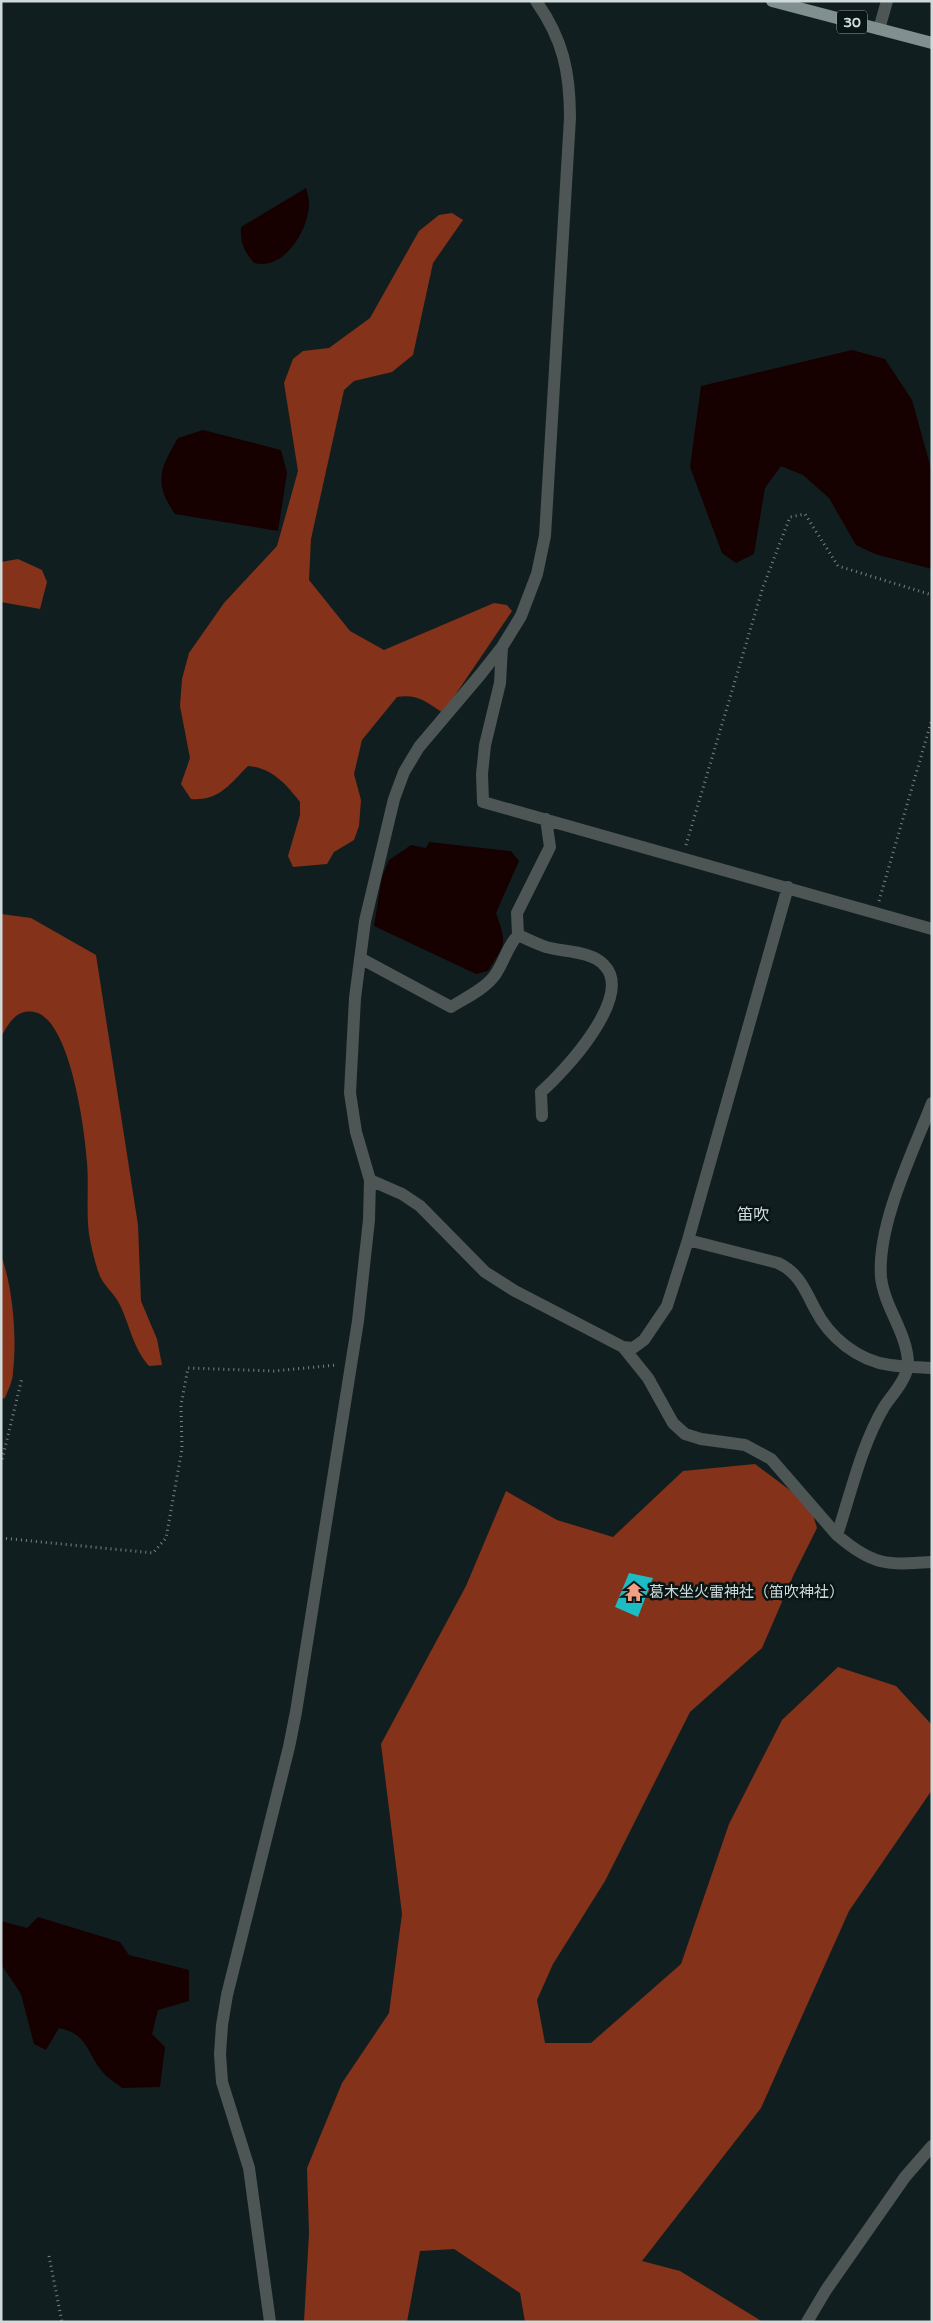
<svg xmlns="http://www.w3.org/2000/svg" width="933" height="2323" viewBox="0 0 933 2323" font-family="'Varela Round','Noto Sans JP',sans-serif">
  <style>
    .forest { fill: #843219 }
    .water { fill: #160000 }
    .building { fill: #1dbbc3 }
    .lines { fill: none; stroke-linecap: round; stroke-linejoin: round }
    .path { stroke: #788384; stroke-width: 3; stroke-dasharray: 1 4; stroke-linecap: butt }
    .minor { stroke: #4e5555; stroke-width: 12 }
    .major { stroke: #818f8f; stroke-width: 12 }
    .labels { text-anchor: middle; stroke-width: 5; stroke-linejoin: round; paint-order: stroke }
    .shield { fill: #081515; stroke: #959f9f; stroke-width: 1 }
    .shield-label { font-size: 14px; font-weight: bold; fill: #d1dada }
    .poi-label { font-size: 15px; fill: #d1dada; stroke: #081515; text-anchor: start }
    .neighbourhood-label { font-size: 16px; fill: #d1dada; stroke: #081515 }
  </style>
  <rect width="100%" height="100%" fill="#111e1f"/>
  <path class="forest" d="M452 213 463 220 433 263 413 355 392 372 354 381 344 390 311 539 309 580 350 631 384 650 494 603 507 605 512 611 443 713C426 702 418 694 397 697L362 740 354 774 361 800 359 826 354 840 334 852 327 864 293 867 288 856 300 815V802C286 784 272 768 248 766 229 785 219 801 191 799L181 784 190 758 180 706 182 679 189 653 224 603 277 546 298 471 284 383 293 359 303 351 329 348 370 318 419 231 439 215Z
    M18 559 42 570 47 582 40 609 1 602V562Z
    M1 914 31 918 96 955 138 1225 141 1301 157 1339 162 1365 149 1366C133 1348 130 1326 120 1305 114 1292 102 1285 98 1271 94 1259 91 1246 89 1234 86 1210 89 1185 87 1162 85 1130 70 1018 34 1012 16 1009 9 1023 1 1037Z
    M1 1255C13 1288 17 1337 13 1372 13 1381 8 1390 5 1398L1 1399Z
    M755 1464 810 1505 817 1528 794 1574 762 1648 690 1712 605 1881 553 1964 537 2000 545 2043H591L681 1964 729 1824 782 1720 838 1667 896 1686 932 1725V1790L849 1911 761 2108 642 2261 680 2271 763 2322H525L520 2293 454 2249 420 2251 407 2322H304L309 2233 307 2168 342 2083 389 2013 402 1914 381 1744 466 1586 506 1491 557 1520 613 1537 683 1471Z"/>
  <path class="water" d="M306 188C307 192 309 198 309 203 309 230 284 271 254 263 244 251 240 243 241 227Z
    M852 350 885 359 912 400 932 472V569L875 554 856 545 829 498 803 475 781 466 765 488 754 554 736 563 722 553 690 467 701 386Z
    M203 430 281 450 287 473 278 531 175 514C153 482 160 469 178 438Z
    M429 842 511 851 519 861 496 913C507 945 506 942 488 971L476 974 374 926 382 877 389 860 411 845 426 848Z
    M38 1917 120 1942 129 1955 189 1970V2001L158 2010 152 2034 165 2047 160 2087 122 2088C116 2083 106 2077 101 2070 86 2050 87 2034 59 2028L46 2050 34 2044 21 1994 1 1964V1921L27 1928Z"/>
  <path class="building" d="M629 1573 653 1578 638 1617 615 1607Z"/>
  <g class="lines">
    <path class="path" d="M686 845 763 587 790 517 805 514 838 566 932 595
      M879 901 932 719
      M1 1464 22 1378
      M1 1538 153 1553 166 1538 182 1449 181 1405 188 1368 274 1371 337 1365
      M49 2256 62 2322"/>
    <path class="minor" d="M879 29 887 1
      M502 647 500 683 485 745 482 774 483 802 932 929
      M360 958 451 1007C465 998 485 989 495 975 504 962 507 947 518 935
      M542 1116 541 1092C564 1072 635 996 604 965 592 951 563 952 546 947 537 944 527 939 518 935L517 913 550 847 546 819
      M370 1180 402 1194 420 1206 485 1272 515 1291 623 1347 648 1378 673 1423 685 1434 701 1439 745 1445 771 1459 837 1535C873 1566 887 1565 932 1562
      M688 1240 778 1263C799 1273 805 1290 815 1309 829 1337 858 1361 890 1365 903 1367 918 1367 932 1368
      M623 1347 633 1348 644 1340 667 1306 688 1240 788 887
      M837 1535C851 1493 861 1446 884 1407 892 1395 907 1379 908 1364 908 1334 884 1307 881 1277 877 1224 913 1152 932 1103
      M270 2322 249 2168 222 2082 220 2054 222 2025 227 1995 289 1747 296 1712 358 1321 369 1220 370 1180 356 1132 350 1093 355 998 365 921 394 799 404 772 419 747 480 675 502 647 521 616 537 574 545 536 570 118C570 72 563 39 536 1
      M807 2322 826 2290 905 2177 932 2146"/>
    <path class="major" d="M772 1 932 43"/>
  </g>
  <defs>
    <g id="temple-bare" transform="scale(1.5)"><path d="M0-6L5-2H3V0L6.5 2.5H4V6H1.5V3h-3V6H-4V2.5H-6.5L-3 0V-2H-5Z" fill="#f39f86" stroke="#081515" stroke-width="2.5" paint-order="stroke"/></g>
  </defs>
  <g fill-rule="evenodd">
    <use href="#temple-bare" x="634" y="1592"/>
  </g>
  <g class="labels">
    <rect class="shield" x="837" y="10.5" width="30" height="23" rx="4"/>
    <g class="shield-label">
      <text x="852" y="27">30</text>
    </g>
    <g class="poi-label">
      <text x="649" y="1597">葛木坐火雷神社（笛吹神社）</text>
    </g>
    <g class="neighbourhood-label">
      <text x="753" y="1220">笛吹</text>
    </g>
  </g>
  <rect width="933" height="2323" fill="none" stroke="#d1dada" stroke-width="5"/>
</svg>
